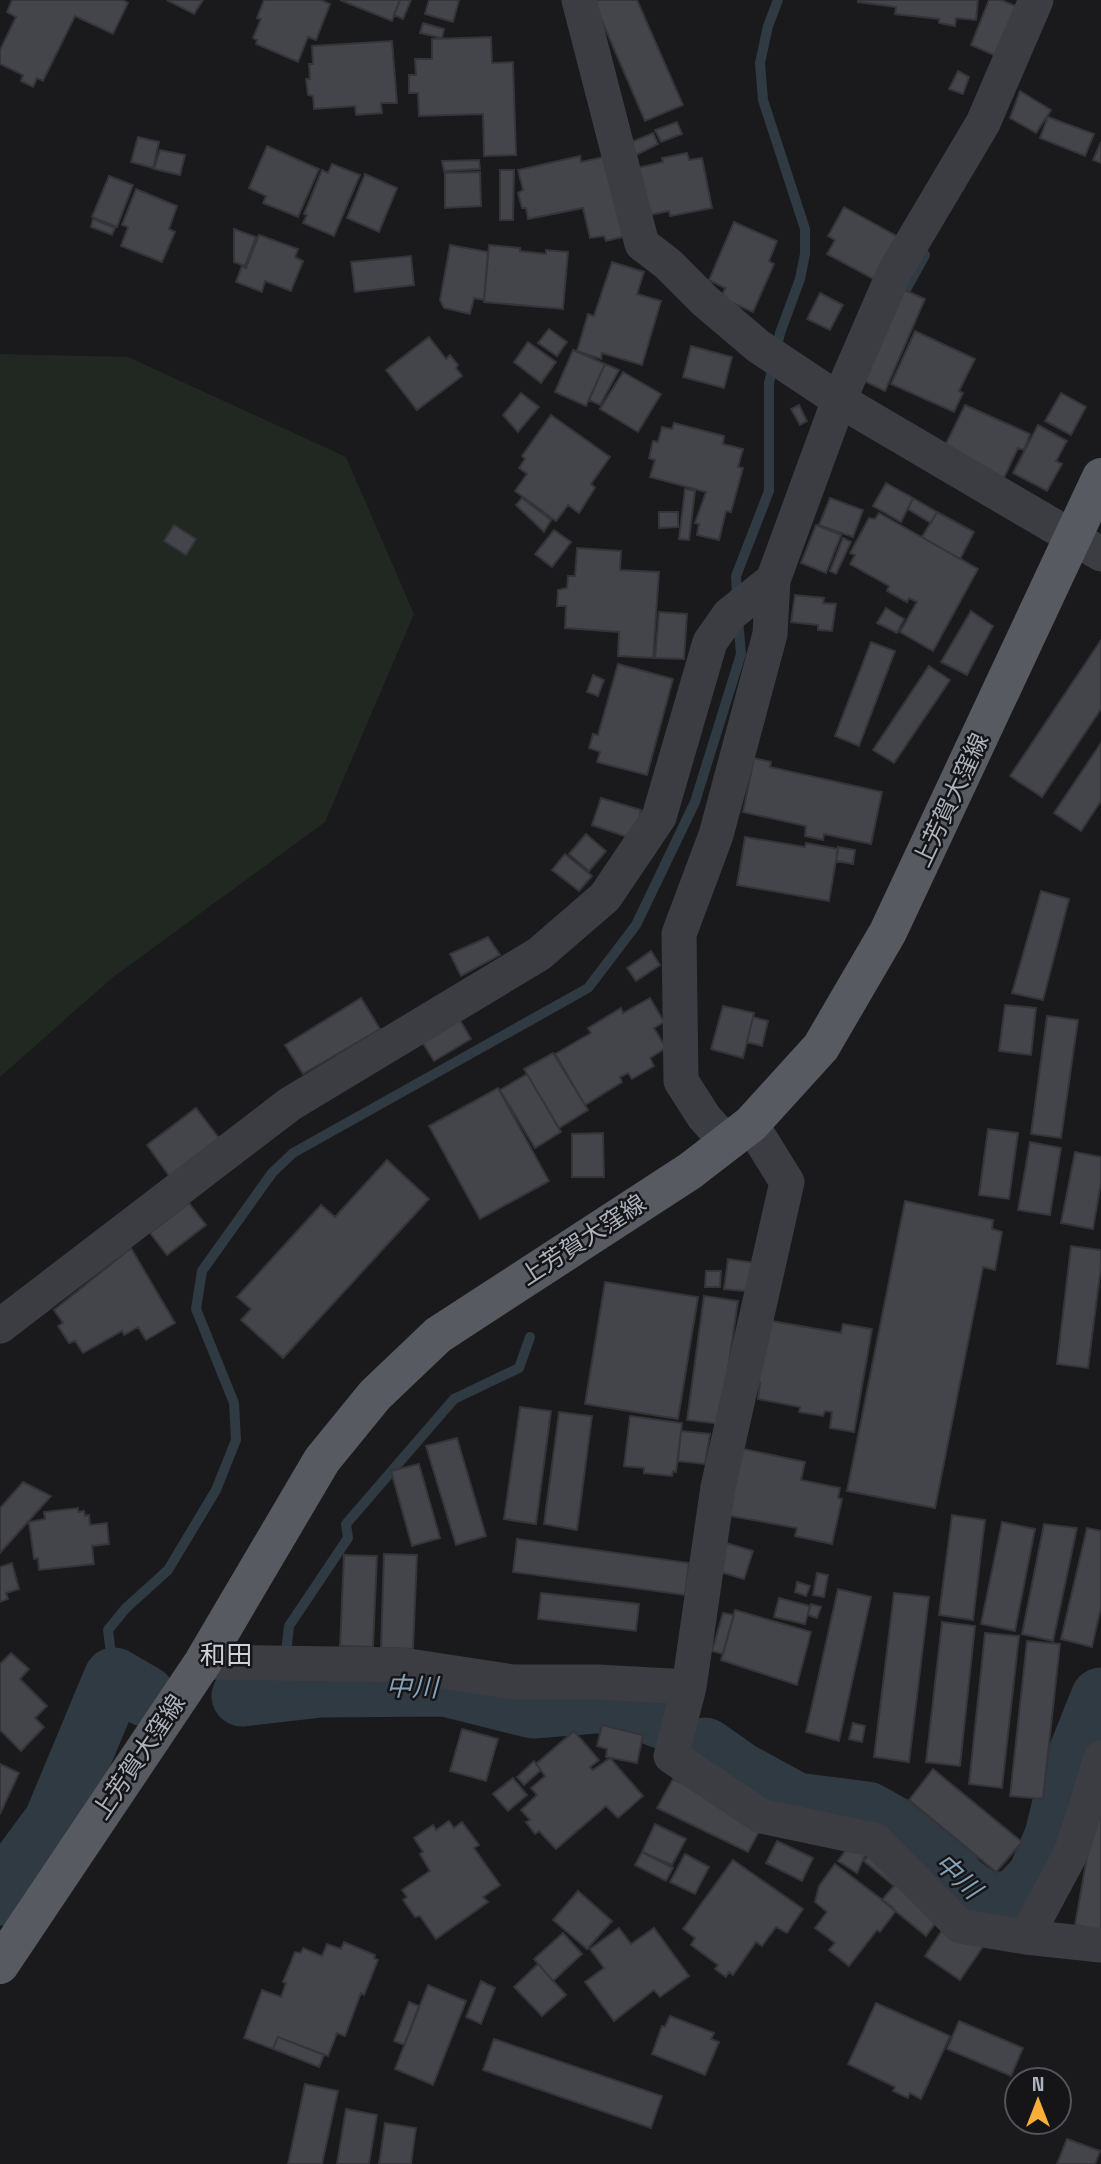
<svg xmlns="http://www.w3.org/2000/svg" width="1101" height="2164" viewBox="0 0 1101 2164" font-family="'Space Grotesk','Noto Sans JP',sans-serif">
  <style>
    .green { fill: #202821 }
    .lines { fill: none; stroke-linecap: round; stroke-linejoin: round }
    .stream { stroke: #2f3a42; stroke-width: 10 }
    .river { stroke: #2f3a42; stroke-width: 61 }
    .building { fill: #44454a; stroke: #343439; stroke-width: 2 }
    .minor { stroke: #3b3d42; stroke-width: 35 }
    .major { stroke: #575a61; stroke-width: 38 }
    .labels { text-anchor: middle; stroke-width: 5; stroke-linejoin: round; paint-order: stroke }
    .street-label { font-size: 24px; fill: #adb2bd; stroke: #151518 }
    .neighbourhood-label { font-size: 26px; fill: #ced1d8; stroke: #151518 }
    .water-label { font-size: 26px; font-style: italic; fill: #83a1b8; stroke: #151518 }
  </style>
  <rect width="100%" height="100%" fill="#1a1a1d"/>
  <path class="green" d="M0 354 128 357 346 457 414 614 325 822 112 978 0 1077Z"/>
  <g class="lines">
    <path class="stream" d="M904 293 925 255
      M737 599 736 576 769 491V383L780 333 800 279 805 254V229L763 100 760 63 768 26 778 0
      M286 1653 289 1626 348 1538 346 1524 454 1399 519 1368 530 1337
      M114 1678 108 1630 126 1608 168 1570 216 1490 236 1440 234 1403 196 1309 202 1271 272 1173 293 1153 588 988 636 925 695 802 741 654 738 619
      M282 1691 283 1678"/>
    <path class="river" d="M242 1696 321 1687 445 1686 533 1708 619 1701 661 1718
      M705 1748 739 1772 796 1803 867 1812 928 1846 959 1884 984 1902H1014L1038 1877 1055 1836 1069 1778 1101 1698
      M0 1895 54 1822 114 1678 145 1696"/>
  </g>
  <path class="building" d="M12 0H123L128 3 113 34 75 16 43 81 37 78 33 87 21 81 23 75 0 64V50L16 17 7 12Z
    M167 0H203L194 14Z
    M264 0H321L330 4 316 40 308 37 298 62 256 44 257 40 253 38 261 19 257 18Z
    M340 0H400L392 21Z
    M400 0H411L403 19 394 15Z
    M429 0H459L453 22 425 14Z
    M593 0H637L683 105 645 121Z
    M858 0H978L976 20 956 18 955 26 939 23V19L895 14 896 7 858 2Z
    M989 0H1001L1018 7 998 57 971 45Z
    M423 23 444 29 442 38 420 33Z
    M491 37 492 63 513 62 516 155 484 156 483 114 419 116 418 93H409V75H416L415 59H432V39Z
    M392 41 397 103H381L382 113 356 115 355 106 314 109 313 96 308 95 306 79H310L309 64H313L312 46Z
    M958 71 969 77 963 94 949 89Z
    M1020 91 1051 110 1036 133 1010 118Z
    M1048 117 1094 134 1085 156 1040 138Z
    M677 122 682 134 661 142 655 130Z
    M653 133 658 144 634 156 629 143Z
    M138 137 159 142 153 168 131 162Z
    M1101 142V163L1093 160Z
    M267 146 319 169 298 217 263 203 266 196 249 188Z
    M160 150 185 155 180 175 154 169Z
    M687 153 689 160 702 158 712 208 670 216 669 211 645 216 637 168 663 162 662 158Z
    M580 156 581 162 608 156 626 236 606 241 604 236 590 238 583 208 528 219 526 208H522L518 193 523 190 518 170Z
    M479 160 480 169 444 171 442 161Z
    M332 164 360 175 334 236 303 223 307 215 304 214 322 170 328 173Z
    M500 170H514L513 220H500Z
    M480 172 481 206 445 208V173Z
    M365 174 397 188 379 232 347 218Z
    M109 176 133 185 117 227 92 217Z
    M136 189 177 206 169 229 175 232 162 262 121 246 128 227 122 225Z
    M844 207 900 238 877 281 827 254 835 240 828 236Z
    M93 219 115 228 112 235 91 227Z
    M734 222 777 241 769 261 774 264 753 312 721 298 725 288 709 280Z
    M234 229 256 237 245 266 234 262Z
    M259 235 298 249 295 257 303 261 291 291 265 281 262 292 236 282 242 266 246 268Z
    M450 245 488 252 484 300 474 298 470 314 444 308 440 300Z
    M489 245 520 248V251L546 254V250L568 252 563 309 484 302Z
    M411 256 414 285 355 292 351 262Z
    M612 262 644 272 637 294 661 301 642 365 602 353 601 359 577 351 588 314 594 316Z
    M902 289 925 299 885 391 862 380Z
    M820 293 843 305 830 330 807 319Z
    M549 329 567 342 557 356 538 343Z
    M915 331 975 359 959 391 963 393 954 412 891 384Z
    M429 337 446 359 450 355 458 365 456 368 462 376 417 410 386 370Z
    M528 342 556 362 541 383 514 362Z
    M691 346 732 357 724 388 683 377Z
    M573 350 605 364 586 406 555 392Z
    M605 364 619 370 600 405 589 400Z
    M623 372 661 394 638 432 600 409Z
    M521 393 539 407 518 432 503 415Z
    M1061 393 1086 407 1071 435 1045 421Z
    M799 405 807 421 800 425 791 409Z
    M965 405 1030 434 1024 450 1018 448 1003 480 943 450Z
    M551 415 610 457 591 484 595 488 579 513 568 505 556 521 515 491 527 474 519 468 525 459 522 456Z
    M674 423 724 436 723 444 743 449 738 467 743 468 731 512 726 511 719 540 697 535 699 524 695 523 706 492 650 477 655 460 649 458 653 441 658 442 662 427 672 429Z
    M1038 425 1067 441 1056 461 1062 464 1047 491 1013 473Z
    M886 483 913 498 901 522 873 506Z
    M685 489 695 491 689 540 679 539Z
    M522 498 551 520 544 532 516 505Z
    M830 498 863 510 853 537 819 525Z
    M913 498 937 512 931 523 908 509Z
    M659 512H678V527L659 528Z
    M937 512 974 532 960 559 922 537Z
    M879 513 978 569 933 651 900 632 917 602 909 598 907 602 887 591 889 586 850 564 855 555 850 553 869 518 875 519Z
    M174 525 196 539 186 555 164 541Z
    M816 525 841 535 826 573 801 563Z
    M554 530 571 542 552 567 535 554Z
    M843 538 851 542 836 574 830 571Z
    M577 548 621 551 620 570 659 572 653 658 618 656 619 632 565 628 566 606H557L558 590 567 588 568 576H575Z
    M795 595 824 598 823 603 836 604 832 631 818 630V625L791 622Z
    M886 608 904 619 897 633 877 623Z
    M971 611 993 626 967 675 941 662Z
    M659 612 687 614 684 659 655 658Z
    M1101 640V709L1042 797 1010 776Z
    M871 642 895 651 859 746 835 736Z
    M618 664 673 679 647 775 597 762 600 752 589 748 593 734 598 735Z
    M929 666 950 680 894 763 873 750Z
    M593 675 604 680 598 696 587 692Z
    M1101 743V801L1081 831 1054 813Z
    M754 758 771 762 770 767 882 792 871 844 824 834 823 840 805 836 806 826 743 812Z
    M601 798 641 810 633 839 592 825Z
    M586 834 606 851 589 871 569 854Z
    M745 837 805 847 806 843 838 849 829 901 737 885Z
    M838 847 855 850 853 864 836 861Z
    M565 854 592 876 579 891 552 870Z
    M1041 891 1069 899 1043 1000 1012 993Z
    M488 937 500 955 461 976 450 954Z
    M651 951 660 965 636 981 627 968Z
    M361 998 380 1029 303 1074 285 1045Z
    M650 998 664 1022 654 1028 666 1048 650 1058 654 1066 632 1079 628 1073 620 1077 622 1082 585 1105 555 1054 591 1033 588 1028 621 1008 623 1013Z
    M1005 1005 1036 1008 1031 1055 999 1051Z
    M723 1006 754 1013 743 1058 711 1049Z
    M1047 1016 1078 1020 1061 1138 1031 1134Z
    M458 1017 471 1039 434 1061 421 1040Z
    M753 1017 768 1021 762 1046 747 1042Z
    M553 1053 588 1110 559 1128 524 1069Z
    M527 1074 561 1132 535 1148 500 1090Z
    M498 1088 549 1181 480 1219 429 1126Z
    M196 1108 219 1138 170 1177 147 1145Z
    M988 1129 1018 1133 1009 1199 979 1195Z
    M603 1133 604 1177H572V1134Z
    M1030 1142 1061 1148 1050 1215 1018 1210Z
    M1075 1152 1101 1157V1182L1093 1229 1061 1223Z
    M387 1160 429 1199 283 1358 241 1320 251 1309 237 1297 321 1205 335 1217Z
    M905 1201 993 1220 992 1229 1002 1232 995 1270 983 1267 935 1508 847 1491Z
    M189 1203 206 1225 167 1255 150 1233Z
    M1071 1246 1101 1250V1266L1088 1368 1057 1364Z
    M131 1248 175 1323 146 1340 138 1327 124 1335 122 1331 83 1353 75 1341 69 1343 58 1326 63 1323 54 1310Z
    M728 1259 757 1263 754 1292 724 1289Z
    M706 1271H721L720 1287H705Z
    M605 1282 698 1297 678 1419 585 1404Z
    M704 1296 738 1301 720 1424 687 1420Z
    M772 1321 841 1333 843 1324 872 1329 854 1432 830 1428 832 1412 825 1411 823 1416 799 1412 800 1407 758 1399 760 1382H756Z
    M520 1407 551 1411 536 1524 504 1519Z
    M559 1412 592 1416 577 1530 544 1524Z
    M630 1416 682 1423 676 1472 673 1471 672 1476 644 1473V1468L624 1466Z
    M681 1431 710 1434 705 1464 678 1461Z
    M457 1438 486 1536 456 1545 426 1446Z
    M739 1448 805 1462 801 1480 840 1488 838 1498 842 1499 832 1544 795 1536 797 1528 725 1515Z
    M419 1464 440 1538 412 1546 391 1471Z
    M23 1482 51 1496 0 1553V1508Z
    M78 1508V1512L84 1511 85 1516 89 1515 90 1525 107 1523 109 1544 92 1546 94 1564 39 1570 38 1558 34 1559 29 1522 45 1519 44 1512Z
    M952 1515 985 1520 973 1620 939 1615Z
    M1002 1522 1035 1529 1015 1631 981 1624Z
    M1044 1524 1077 1528 1053 1641 1022 1634Z
    M1087 1528 1101 1531V1607L1092 1647 1061 1639Z
    M517 1539 689 1563 685 1595 513 1572Z
    M726 1543 753 1551 744 1579 717 1571Z
    M384 1554 417 1555 413 1649 381 1648Z
    M344 1555 377 1556 373 1647 340 1646Z
    M12 1563 19 1589 6 1593 8 1599 0 1602V1567Z
    M817 1573 828 1575 824 1597 813 1595Z
    M797 1582 810 1586 806 1596 795 1592Z
    M838 1589 871 1597 839 1741 806 1732Z
    M541 1593 639 1604 636 1631 538 1619Z
    M894 1593 929 1597 909 1762 874 1757Z
    M779 1598 810 1606 805 1624 774 1617Z
    M811 1604 821 1607 817 1618 808 1615Z
    M735 1610 811 1632 797 1685 721 1660Z
    M723 1613 734 1615 723 1654 712 1651Z
    M942 1622 975 1626 960 1766 926 1762Z
    M985 1633 1019 1636 1002 1788 969 1784Z
    M1027 1641 1060 1644 1043 1799 1010 1796Z
    M11 1653 29 1669 20 1679 47 1706 35 1718 44 1727 21 1751 0 1730V1664Z
    M853 1723 865 1726 862 1742 849 1739Z
    M602 1725 643 1735 637 1763 606 1757 607 1749 597 1746Z
    M462 1729 498 1739 486 1781 450 1771Z
    M574 1731 599 1760 590 1767 593 1770 610 1758 643 1796 618 1818 606 1806 556 1849 539 1831 535 1834 526 1822 530 1820 521 1810 537 1795 531 1788 545 1776 536 1764Z
    M534 1761 541 1770 524 1785 517 1777Z
    M0 1764 19 1773 0 1814Z
    M933 1769 1022 1842 996 1872 909 1800Z
    M513 1778 527 1795 508 1811 493 1794Z
    M1101 1778V1930L1075 1925Z
    M673 1779 763 1824 748 1852 657 1808Z
    M449 1821 454 1828 462 1822 479 1845 474 1848 500 1885 483 1897 488 1902 436 1939 420 1916 415 1917 403 1900 407 1897 402 1890 430 1871 420 1854 423 1852 414 1838 433 1825 436 1830Z
    M655 1824 686 1839 672 1865 642 1852Z
    M853 1840 868 1849 857 1873 838 1861Z
    M777 1841 813 1858 802 1881 766 1863Z
    M874 1848 943 1913 926 1936 882 1900 894 1886 864 1861Z
    M642 1852 673 1868 666 1881 635 1865Z
    M685 1854 709 1867 695 1894 670 1882Z
    M733 1860 803 1909 787 1933 776 1927 762 1946 756 1942 733 1975 729 1972 726 1977 715 1969 718 1965 691 1945 695 1938 683 1929Z
    M835 1864 893 1908 895 1912 880 1932 877 1930 849 1966 829 1950 835 1943 815 1928 827 1912 815 1902 819 1886Z
    M578 1891 612 1921 587 1949 553 1920Z
    M949 1920 984 1945 960 1980 925 1956Z
    M619 1928 631 1944 654 1928 689 1976 660 1997 654 1990 614 2021 585 1982 604 1968 590 1949Z
    M563 1933 582 1954 553 1981 534 1959Z
    M344 1942 375 1955 374 1958 378 1960 364 1995 361 1993 345 2036 337 2033 328 2056 278 2037 273 2049 244 2038 262 1990 281 1997 286 1983 283 1982 295 1952 301 1953 303 1948 322 1956 327 1944 341 1949Z
    M538 1964 566 1995 542 2016 514 1987Z
    M481 1981 495 1988 481 2024 466 2017Z
    M428 1985 466 2001 433 2085 395 2069Z
    M409 2002 419 2006 404 2045 394 2041Z
    M876 2003 950 2036 921 2099 910 2093 908 2098 893 2091 895 2087 848 2064Z
    M670 2016 714 2033 711 2039 719 2042 705 2075 652 2054 662 2026 665 2027Z
    M959 2021 1023 2048 1011 2076 947 2049Z
    M278 2037 324 2055 319 2067 273 2049Z
    M494 2039 662 2096 651 2128 483 2070Z
    M305 2084 338 2091 322 2164H288Z
    M346 2109 377 2115 369 2164H337Z
    M385 2123 416 2128 411 2164H379Z
    M1067 2139 1100 2151 1095 2164H1057Z"/>
  <g class="lines">
    <path class="minor" d="M579 0 642 244 668 264 705 301 758 346 839 400 1101 554
      M751 1124 787 1182 718 1487 689 1687 671 1756 761 1816 875 1840 960 1926 1026 1937 1101 1945
      M727 1143 704 1117 681 1081 679 934 716 835 770 634 773 580 839 400 894 273 983 123 1036 0
      M0 1326 290 1104 539 954 605 897 659 817 710 642 729 615 773 580
      M203 1662 402 1665 513 1682H598L689 1687
      M1026 1937 1072 1851 1101 1758"/>
    <path class="major" d="M0 1965 203 1662 322 1460 375 1395 438 1335 690 1171 751 1124 821 1047 888 932 1101 477"/>
  </g>
  <g class="labels">
    <g class="street-label">
      <text transform="translate(951 800) rotate(-65)" y="8">上芳賀大窪線</text>
      <text transform="translate(583 1240) rotate(-33)" y="8">上芳賀大窪線</text>
      <text transform="translate(139 1757) rotate(-56)" y="8">上芳賀大窪線</text>
    </g>
    <g class="neighbourhood-label">
      <text x="226" y="1664">和田</text>
    </g>
    <g class="water-label">
      <text transform="translate(412 1687) rotate(1)" y="9">中川</text>
      <text transform="translate(958 1876) rotate(43)" y="9">中川</text>
    </g>
  </g>
  <g transform="translate(1038 2101)"><circle r="33" fill="#151518" stroke="#52545a" stroke-width="2"/>
  <path d="M0-5L12 26L0 18L-12 26Z" fill="#f8af37"/>
  <text y="-10" font-size="19" font-weight="bold" text-anchor="middle" fill="#adb2bd">N</text>
  </g>
</svg>
